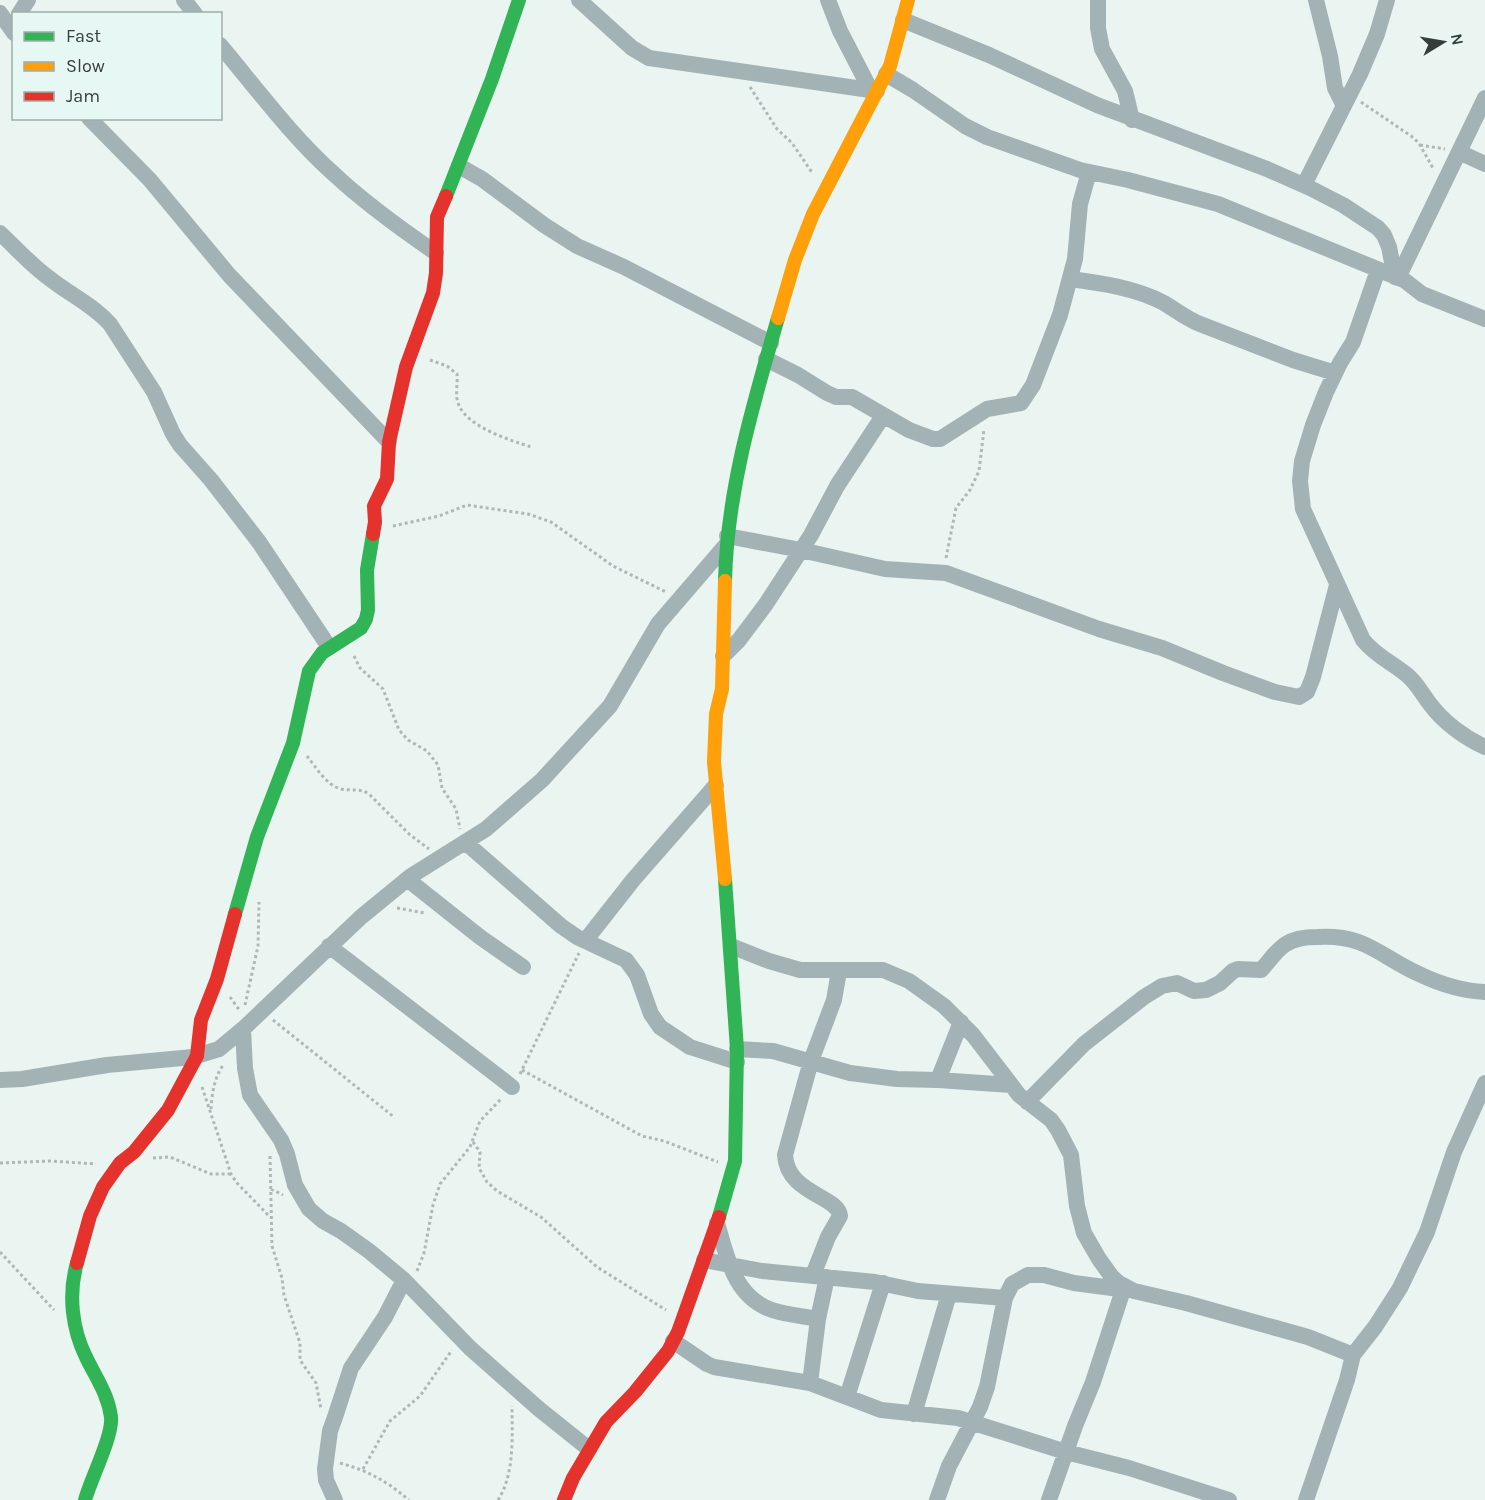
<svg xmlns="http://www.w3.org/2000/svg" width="1485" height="1500" viewBox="0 0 1485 1500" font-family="Karla,sans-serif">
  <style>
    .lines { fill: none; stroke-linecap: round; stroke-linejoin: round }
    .path { stroke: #adb8b9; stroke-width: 3; stroke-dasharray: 3 3; stroke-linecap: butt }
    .street { stroke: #a3b3b5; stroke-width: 16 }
    .fast { stroke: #30b455; stroke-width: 14 }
    .slow { stroke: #ff9f0a; stroke-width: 14 }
    .jam { stroke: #e5322d; stroke-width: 14 }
  </style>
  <rect width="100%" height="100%" fill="#eaf4f1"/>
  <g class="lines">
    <path class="path" d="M750 87 777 129 792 143 813 174
      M1361 102 1414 138 1420 145 1434 170
      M1420 145 1445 149
      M430 360 447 366 457 374C458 383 455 395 458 403 466 427 510 440 531 447
      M393 526 439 516 467 505 528 514 551 522 613 566 666 592
      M946 558 956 508 970 490 979 471 984 429
      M354 656 360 668 383 689 399 730 408 740 427 751 438 765 442 788 456 809 460 829
      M307 756C316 767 326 785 341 789 351 791 360 788 369 794L409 834 429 849
      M397 908 425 913
      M230 997 240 1011
      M245 1005 258 946 259 902
      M273 1020 394 1117
      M522 1070 642 1136 664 1141 718 1162
      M520 1074 579 953
      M202 1087 231 1174 237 1183 270 1217
      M211 1109C212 1094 214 1077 224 1064
      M473 1142 480 1152 479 1168 487 1182 497 1191 541 1217 597 1267 666 1310
      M270 1156 272 1246 282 1278 284 1295 300 1343V1360L316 1383 321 1409
      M153 1158 170 1157 211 1174H231
      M0 1163 50 1161 96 1164
      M271 1189 283 1195
      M0 1252 54 1310
      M417 1271 424 1253 433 1205 440 1184 470 1147 480 1121 502 1098
      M340 1463C369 1471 386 1481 409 1500
      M363 1469 390 1421 420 1396 452 1350
      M498 1500C515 1474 512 1435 512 1406"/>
    <path class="street" d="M184 0 195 14
      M579 0 632 48 649 58 877 91
      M828 0 840 31 871 91
      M1098 0V28L1102 49 1125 91 1132 120
      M1316 0 1330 56 1335 88 1344 106
      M0 13 14 33
      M19 14 28 0
      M903 20 989 55 1097 105 1267 169 1310 188 1343 205 1378 228 1384 235 1389 247 1395 277
      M220 45C257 89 292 137 335 175 366 204 401 229 436 253
      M886 74 913 90 965 126 987 137 1080 170 1128 180 1218 204 1404 280 1422 294 1485 319
      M89 118 150 180 229 275 389 442
      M1459 152 1485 164
      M459 166 482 179 544 225 577 246 624 267 771 343
      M1304 185 1360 74 1377 34 1387 0
      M0 233C16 248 31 265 49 278 69 294 93 305 110 324L154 392 173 434 180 445 211 480 259 542 329 647
      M1378 270 1353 342 1340 363 1326 392 1313 425 1302 461 1300 481 1303 509 1363 640C1376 656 1391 662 1407 675 1417 683 1422 694 1430 704 1443 722 1465 738 1485 747
      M1398 278 1485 98
      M1070 279C1101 283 1136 288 1164 303 1176 310 1187 319 1200 324L1293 360 1335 373
      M766 359 798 375 827 393 836 397H852L909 430 933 439H940L987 409 1021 403 1033 385 1060 315 1075 259 1080 204 1089 172
      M727 536 801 550 885 569 946 573 1099 629 1162 648 1223 673 1275 692 1299 697 1307 692 1313 677 1337 585
      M723 656 739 640 766 604 811 535 837 486 883 416
      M465 842 561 926 577 937 626 960 637 975 651 1014 660 1027 690 1047 737 1062
      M407 879 480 937 523 967
      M585 941 633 880 716 785
      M329 946 512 1087
      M731 946 769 961 800 970H883L909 981 944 1006 973 1035 1019 1095 1051 1120 1058 1130 1071 1155 1077 1206 1084 1233 1099 1259 1112 1277 1119 1283 1134 1291 1186 1303 1308 1337 1353 1355
      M243 1029 245 1068 250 1095 281 1140 287 1154 295 1185 309 1209 323 1221 341 1231 369 1251 404 1280 470 1348 539 1409 589 1449
      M737 1049 773 1051 850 1073 897 1079 938 1080 1011 1085
      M0 1080 22 1079 107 1065 193 1057 219 1049 243 1029 361 917 411 876 486 829 542 780 610 706 658 624 726 545
      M938 1080 961 1022
      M1027 1102 1084 1044 1144 997 1162 986 1177 983 1194 991 1206 990 1220 983 1233 971 1238 969 1261 970C1269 962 1276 950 1286 944 1295 938 1307 937 1317 937 1366 934 1379 956 1419 974 1440 984 1462 991 1485 992
      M717 1223C727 1257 734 1297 772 1310 787 1315 803 1316 818 1319
      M704 1260 762 1271 875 1282 918 1291 1005 1298
      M813 1275 828 1237 840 1216C839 1196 787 1194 785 1155L811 1061 834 1000 839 971
      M673 1341 707 1364 714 1367 810 1383 881 1410 958 1418 1066 1452 1129 1468 1229 1500
      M810 1383 818 1319 827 1277
      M847 1397 883 1283
      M914 1414 949 1294
      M335 1500 326 1480 325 1469 330 1431 335 1417 351 1368 385 1317 404 1280
      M937 1500 949 1466 980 1407 987 1387 1005 1298 1012 1284 1028 1275H1044L1074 1283 1127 1290
      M1049 1500 1075 1426 1093 1382 1123 1290
      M1306 1500 1347 1380 1353 1355 1375 1327 1400 1288 1427 1232 1454 1152 1485 1083"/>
    <path class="fast" d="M446 196 492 79 519 0
      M725 581C727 491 753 404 778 318
      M235 914 257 837 293 743 309 671 322 653 361 628 366 619 368 610 367 570 373 534
      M719 1217 735 1161 737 1049 725 879
      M77 1263C68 1294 72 1329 86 1357 96 1378 108 1394 111 1417 113 1436 91 1478 85 1500"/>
    <path class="slow" d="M778 318 795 260 813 214 890 66 908 0
      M725 879 714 762 716 714 722 689 725 581"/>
    <path class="jam" d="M373 534 375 522 374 506 387 479 389 442 406 367 433 293 436 273 437 217 446 196
      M77 1263 90 1216 103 1187 120 1163 134 1152 168 1110 197 1056 201 1020 217 979 235 914
      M564 1500 573 1478 606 1422 635 1392 668 1351 678 1332 719 1217"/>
  </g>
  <rect x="12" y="12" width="210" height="108" fill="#e7f7f3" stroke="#a0ada9" stroke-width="1.5"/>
  <rect x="24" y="32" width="30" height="9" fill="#30b455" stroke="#a0ada9" stroke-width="1.5"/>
  <text x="66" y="42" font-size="18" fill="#363d3b">Fast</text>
  <rect x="24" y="62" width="30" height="9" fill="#ff9f0a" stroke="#a0ada9" stroke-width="1.5"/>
  <text x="66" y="72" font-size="18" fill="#363d3b">Slow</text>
  <rect x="24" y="92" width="30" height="9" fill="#e5322d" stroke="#a0ada9" stroke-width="1.5"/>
  <text x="66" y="102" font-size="18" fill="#363d3b">Jam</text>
  <g transform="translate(1443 42) rotate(79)" stroke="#e7f7f3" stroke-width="4.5" paint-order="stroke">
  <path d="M0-4.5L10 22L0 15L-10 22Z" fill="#363d3b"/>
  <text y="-9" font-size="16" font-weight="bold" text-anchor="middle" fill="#363d3b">N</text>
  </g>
</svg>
